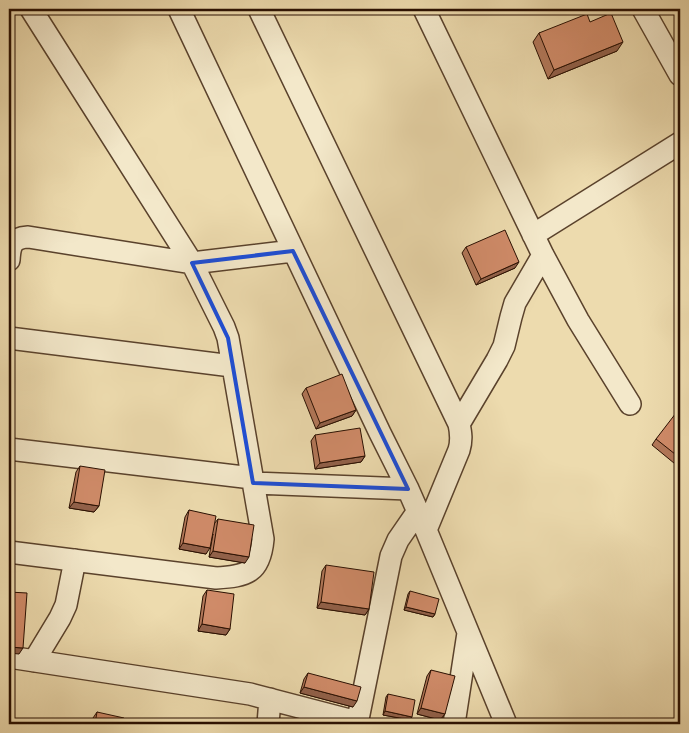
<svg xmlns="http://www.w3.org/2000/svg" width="689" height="733" viewBox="0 0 689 733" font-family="'IM FELL DW Pica',serif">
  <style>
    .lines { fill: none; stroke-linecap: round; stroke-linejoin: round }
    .minor-casing { stroke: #5a422c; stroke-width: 24 }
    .minor { stroke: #f3e8ca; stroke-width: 21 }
    .wall { fill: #b3785a; stroke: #290f01 }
    .shaded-wall { fill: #92614a; stroke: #290f01 }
    .building { fill: #d08b69; stroke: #290f01 }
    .marked { fill: none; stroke: #1d4ed8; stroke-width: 4; stroke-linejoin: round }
  </style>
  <rect width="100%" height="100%" fill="#eddbae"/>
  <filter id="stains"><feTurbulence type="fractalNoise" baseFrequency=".004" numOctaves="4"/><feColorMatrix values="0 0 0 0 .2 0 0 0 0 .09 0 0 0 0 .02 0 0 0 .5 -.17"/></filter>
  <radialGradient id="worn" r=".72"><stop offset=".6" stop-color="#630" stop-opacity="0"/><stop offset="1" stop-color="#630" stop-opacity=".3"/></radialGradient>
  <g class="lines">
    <g class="minor-casing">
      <path id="minor" d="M179 9 380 433 408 489 426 530 506 724
        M259 9 459 424C461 433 462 440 459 450L426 530
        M424 9 543 255 578 320 630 404
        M643 9 680 75
        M533 235 680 143
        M9 260C10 245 12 238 28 237L192 263 293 251
        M9 338 232 366
        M459 424 497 360 504 346 511 317 515 303 543 255
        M9 449 252 478
        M253 483 408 489
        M9 552 216 578C247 576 260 573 263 539L228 338 224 327 192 263 31 9
        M9 657 250 694 357 722
        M34 661 60 618 66 605 75 560
        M268 724 270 699
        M357 724 391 556 398 540 418 511
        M454 724 468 633"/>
    </g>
    <use href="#minor" class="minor"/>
  </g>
  <path class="wall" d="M590 22 617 51 548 79 533 42 539 33Z
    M466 247 515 268 476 285 462 253Z
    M306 388 356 410 352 416 316 429 302 394Z
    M680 416V468L652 445 656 439Z
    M315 435 365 456 361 462 315 469 311 441Z
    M80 466 99 506 94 512 69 508 76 472Z
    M189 510 214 524 218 519 245 563 209 557 213 534 206 554 179 549 185 517Z
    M326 565 369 609 365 615 317 608 322 571Z
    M207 590 230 629 226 635 198 631 203 596Z
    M410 591 435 614 433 617 404 610 408 594Z
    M431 670 445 714 440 720 417 714 427 676Z
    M308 673 353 707 300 693 304 679Z
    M388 694 410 720 383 715 386 697Z
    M97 712 122 724H92L93 718Z"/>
  <path class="shaded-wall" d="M623 42 617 51 548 79 554 70Z
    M519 262 515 268 476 285 481 279Z
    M356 410 352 416 316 429 320 423Z
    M365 456 361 462 315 469 320 463Z
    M74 502 99 506 94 512 69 508Z
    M183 543 210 548 206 554 179 549Z
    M213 551 249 557 245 563 209 557Z
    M321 602 369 609 365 615 317 608Z
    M406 607 435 614 433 617 404 610Z
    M202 624 230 629 226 635 198 631Z
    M9 647 23 648 19 654 9 653Z
    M304 687 357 701 353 707 300 693Z
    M421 708 445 714 440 720 417 714Z
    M385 711 412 717 410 720 383 715Z"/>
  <path class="building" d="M611 13 623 42 554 70 539 33 587 14 590 22Z
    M505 230 519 262 481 279 466 247Z
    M342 374 356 410 320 423 306 388Z
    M676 413 680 416V458L656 439Z
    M360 428 365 456 320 463 315 435Z
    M80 466 105 470 99 506 74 502Z
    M189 510 216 516 210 548 183 543Z
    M218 519 254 525 249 557 213 551Z
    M326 565 374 572 369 609 321 602Z
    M207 590 234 594 230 629 202 624Z
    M410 591 439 599 435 614 406 607Z
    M9 592 27 593 23 648 9 647Z
    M431 670 455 676 445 714 421 708Z
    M308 673 361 687 357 701 304 687Z
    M388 694 415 700 412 717 385 711Z
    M97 712 124 718 122 724H95Z"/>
  <path class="marked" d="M293 251 408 489 253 483 228 338 192 263Z"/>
  <rect width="689" height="733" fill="none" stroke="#eddbae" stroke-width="30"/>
  <rect x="10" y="10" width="669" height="713" fill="none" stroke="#290f01" stroke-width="2.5"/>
  <rect x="15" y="15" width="659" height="703" fill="none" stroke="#290f01"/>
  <rect width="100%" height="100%" filter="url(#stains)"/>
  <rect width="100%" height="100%" fill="url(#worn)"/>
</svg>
